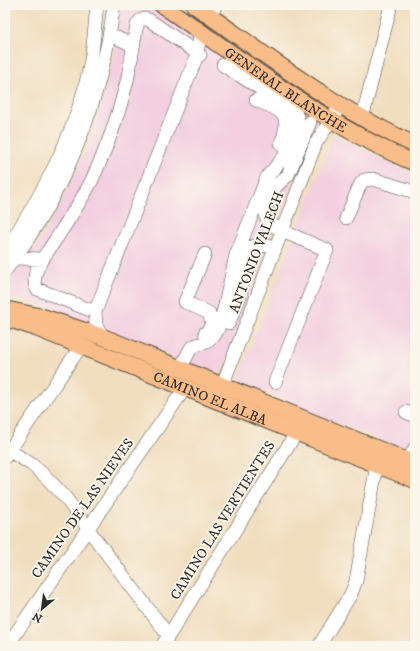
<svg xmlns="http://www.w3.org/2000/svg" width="420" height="651" viewBox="0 0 420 651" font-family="'IM FELL DW Pica',serif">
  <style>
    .built { fill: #f3cfe0 }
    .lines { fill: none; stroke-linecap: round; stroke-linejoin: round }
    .minor-casing { stroke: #494641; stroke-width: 14 }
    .major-casing { stroke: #494641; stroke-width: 18 }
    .minor { stroke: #fff; stroke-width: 13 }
    .major { stroke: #f8bd89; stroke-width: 16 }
    .labels { text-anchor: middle; stroke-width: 3.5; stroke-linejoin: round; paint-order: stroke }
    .street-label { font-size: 14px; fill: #2b2b2b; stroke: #fbf7ec }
  </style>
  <rect width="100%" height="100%" fill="#fbf7ec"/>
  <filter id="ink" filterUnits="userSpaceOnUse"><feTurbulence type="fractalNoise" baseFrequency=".025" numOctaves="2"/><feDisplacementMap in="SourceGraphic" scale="8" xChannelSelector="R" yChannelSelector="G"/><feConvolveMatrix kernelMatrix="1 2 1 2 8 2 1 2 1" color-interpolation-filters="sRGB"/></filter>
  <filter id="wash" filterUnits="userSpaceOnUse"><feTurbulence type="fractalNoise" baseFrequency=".012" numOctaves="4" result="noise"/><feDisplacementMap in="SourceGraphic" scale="16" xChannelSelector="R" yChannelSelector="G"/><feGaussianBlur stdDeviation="0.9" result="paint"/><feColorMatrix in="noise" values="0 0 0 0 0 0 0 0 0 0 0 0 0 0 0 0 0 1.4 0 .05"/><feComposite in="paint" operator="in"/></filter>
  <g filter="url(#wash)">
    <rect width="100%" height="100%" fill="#f1debf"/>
    <path class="built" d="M120 5H156L318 116 222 371 218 373H212L46 306 29 301 9 298 5 295V286L34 248 48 227 61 204 83 157 93 132 108 80 114 54Z
      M334 135 415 175V453L335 422 238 380Z"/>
  </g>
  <g filter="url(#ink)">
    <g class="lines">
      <g class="minor-casing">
        <path id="minor" d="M211 17 215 5
          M110 35 133 45
          M256 100C282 111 293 113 281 143
          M362 119 391 5
          M346 218 360 185 364 180 373 179 415 192
          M5 251C44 192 78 130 91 60 94 42 95 23 97 5
          M205 254 185 302 209 313C212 321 213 328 205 333
          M15 258 43 259
          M5 271C65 193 101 102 114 5
          M95 312 37 289C29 274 44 257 52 245 66 224 80 203 92 180 106 150 118 117 126 85 131 65 133 45 137 25 140 19 143 18 149 20L200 55
          M229 323C232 313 239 302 241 291 242 284 240 276 241 269 244 244 254 243 275 247
          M103 337 96 325 95 312 196 58 201 31
          M180 369 191 348 196 345 207 342 214 336 218 329 225 305 236 255 267 177 284 157 295 130 298 121 296 114 293 109 223 65
          M275 382 327 250 282 231 271 224 266 217V208L270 194 277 185 288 175 310 122
          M213 389 222 386 316 143 340 106
          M406 412 415 416
          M5 448 31 464 44 475 65 497 94 537 168 635
          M5 457 81 346
          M405 460 411 455 415 448
          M7 646 185 388
          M162 646 297 432 304 428
          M319 646 351 594 356 581 377 464"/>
      </g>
      <g class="major-casing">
        <g id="major">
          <path id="s1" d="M162 5C244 61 323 124 415 163"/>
          <path d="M194 5C265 54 335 109 415 145"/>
          <path d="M9 310 43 317 103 337 415 464"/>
          <path id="s2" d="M5 319 15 321 36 328 415 480"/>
        </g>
      </g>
      <use href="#minor" class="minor"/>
      <use href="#major" class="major"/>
    </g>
  </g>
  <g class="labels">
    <g class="street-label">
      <text dy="5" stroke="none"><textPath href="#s1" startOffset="150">GENERAL BLANCHE</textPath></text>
      <text transform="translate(256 252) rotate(-69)" y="5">ANTONIO VALECH</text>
      <text dy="5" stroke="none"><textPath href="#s2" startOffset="220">CAMINO EL ALBA</textPath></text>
      <text transform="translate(82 508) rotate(-55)" y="5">CAMINO DE LAS NIEVES</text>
      <text transform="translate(222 520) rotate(-58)" y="5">CAMINO LAS VERTIENTES</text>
    </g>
  </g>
  <rect width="420" height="651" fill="none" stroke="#fbf7ec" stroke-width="20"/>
  <g transform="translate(42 609) rotate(209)" stroke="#fbf7ec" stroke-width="3" paint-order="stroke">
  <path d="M0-3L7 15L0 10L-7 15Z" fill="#2b2b2b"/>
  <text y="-6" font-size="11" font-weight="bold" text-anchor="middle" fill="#2b2b2b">N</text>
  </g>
</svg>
